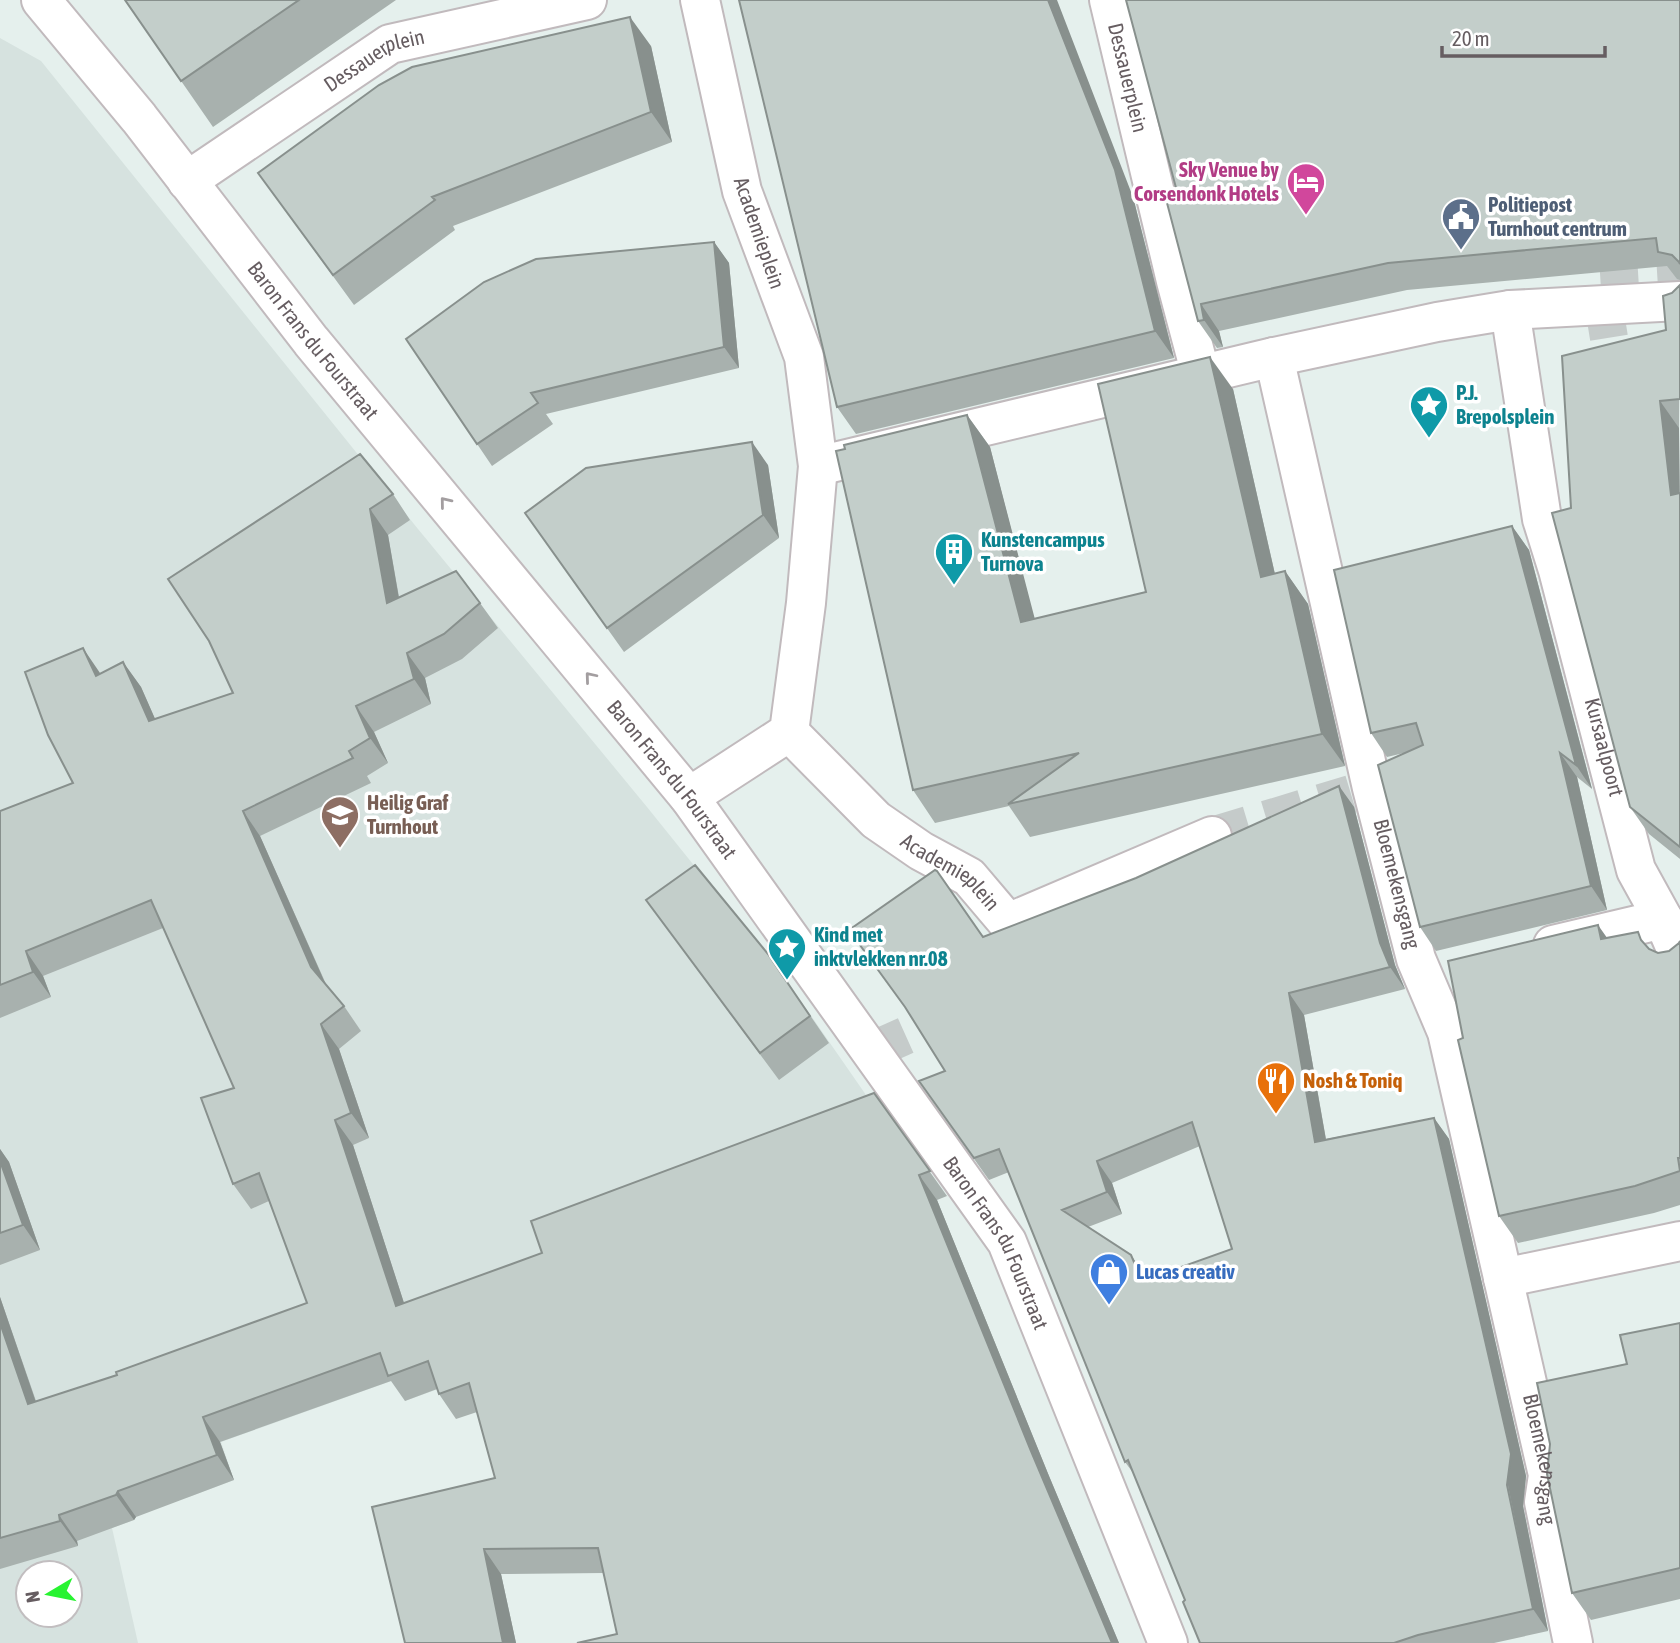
<svg xmlns="http://www.w3.org/2000/svg" width="1680" height="1643" viewBox="0 0 1680 1643" font-family="'Asap Condensed',sans-serif">
  <style>
    .education { fill: #d6e2df; fill-rule: evenodd }
    .lines { fill: none; stroke-linecap: round; stroke-linejoin: round }
    .minor-tunnel { stroke: #c5cbca; stroke-width: 38; stroke-dasharray: 38 19; stroke-linecap: butt }
    .minor-casing { stroke: #c1babd; stroke-width: 42 }
    .minor { stroke: #fff; stroke-width: 38 }
    .wall { fill: #a8b1ae; fill-rule: evenodd }
    .shaded-wall { fill: #88908d }
    .building { fill: #c3ceca; stroke: #88908d; stroke-width: 2; fill-rule: evenodd }
    .oneway { stroke: #a39ea0 }
    .labels { text-anchor: middle; stroke-width: 7; stroke-linejoin: round; paint-order: stroke }
    .street-label { font-size: 21px; fill: #665d61; stroke: #fff }
    .hotel-label { font-size: 21px; font-weight: bold; fill: #b23c85; stroke: #fff; text-anchor: end }
    .service-label { font-size: 21px; font-weight: bold; fill: #4e5e75; stroke: #fff; text-anchor: start }
    .culture-label { font-size: 21px; font-weight: bold; fill: #0d838f; stroke: #fff; text-anchor: start }
    .education-label { font-size: 21px; font-weight: bold; fill: #785e54; stroke: #fff; text-anchor: start }
    .food-label { font-size: 21px; font-weight: bold; fill: #c56008; stroke: #fff; text-anchor: start }
    .shop-label { font-size: 21px; font-weight: bold; fill: #366cbe; stroke: #fff; text-anchor: start }
  </style>
  <rect width="100%" height="100%" fill="#e5f0ed"/>
  <path class="education" d="M0 38 41 61 418 529 647 807 787 981 884 1121 513 1362 405 1401 397 1379 221 1442 234 1480 189 1497 141 1505 134 1520 112 1528 138 1643H0ZM28 1573H70V1615H28Z"/>
  <g class="lines">
    <path class="minor-tunnel" d="M1618 394 1600 282 1680 277
      M1212 836 1351 794
      M871 1051 967 1008"/>
    <g class="minor-casing">
      <g id="minor">
        <path id="s1" d="M41 0 139 118 311 341 689 797 1007 1242 1168 1643"/>
        <path id="s2" d="M1109 0 1176 281 1201 375"/>
        <path id="s3" d="M187 181 390 44 587 0"/>
        <path id="s4" d="M1510 310 1542 519 1558 570 1636 870 1663 919 1680 958"/>
        <path id="s5" d="M1274 357 1372 788 1416 959 1447 1032 1548 1475 1544 1502 1573 1643"/>
        <path d="M818 466 1274 357 1437 322 1510 310 1680 301"/>
        <path id="s6" d="M789 732 876 820 921 851 969 877 1008 923 1212 836"/>
        <path d="M689 797 789 732 806 603 818 466 804 357 742 191 700 0"/>
        <path d="M1553 945 1663 919"/>
        <path d="M1503 1278 1680 1241"/>
      </g>
    </g>
    <use href="#minor" class="minor"/>
  </g>
  <path class="wall" d="M125 0H396L213 127Z
    M1680 0V280L1677 279 1667 266 1407 290 1219 331 1223 347 1217 348 1198 321 1179 199Z
    M651 46 672 142 453 226 455 230 354 305 258 173Z
    M1133 197 1174 358 856 434 837 407Z
    M714 242 729 263 739 368 546 414 553 424 492 466 406 339Z
    M1680 285 1679 428 1680 859 1649 834 1630 807 1571 508 1666 330 1672 293Z
    M1233 389 1275 574 1285 571 1308 604 1345 766 1030 837 1009 806 935 823 913 790 967 415 990 447 1034 619 1146 592Z
    M768 465 779 538 624 652 525 513Z
    M393 494 410 520 388 535 399 597 480 603 498 628 462 659 425 678 431 704 374 732 388 763 367 776 371 783 260 836 326 984 344 1006 361 1031 339 1049 369 1138 353 1145 404 1303 542 1253 874 1093 947 1196 937 1200 1049 1476 1119 1643H577L617 1634 604 1573 501 1574 516 1643H405L495 1478 477 1412 456 1419 439 1394 437 1389 405 1401 391 1381 220 1442 234 1480 136 1517 134 1520 77 1541 78 1546 0 1569V1297L36 1401 117 1375 307 1303 269 1201 251 1209 233 1184 234 1088 163 928 43 976 51 997 0 1018V811L73 783 101 674 123 662 141 687 155 719 233 693 209 641 168 579Z
    M1512 526 1529 550 1592 789 1577 777 1607 910 1436 951 1420 927 1408 752 1387 757 1371 733Z
    M1339 786 1354 807 1395 965 1405 989 1304 1015 1326 1139 1434 1118 1449 1139 1526 1476 1523 1506 1548 1631 1494 1643H1200L1185 1600 1134 1474 1125 1462 1009 1172 989 1180 919 1081 945 1071 909 1013 983 937 1136 878ZM1200 1146 1232 1249 1147 1279 1088 1227 1122 1214 1112 1183Z
    M646 900 768 954 829 1043 779 1080Z
    M1607 938 1658 953 1669 951 1679 943 1680 941V1205L1654 1213 1518 1243 1499 1216 1463 1038Z
    M0 1149 9 1162 40 1250 0 1265Z
    M1680 1323V1599L1591 1620 1572 1593 1627 1364Z"/>
  <path class="shaded-wall" d="M1048 0H1057L1133 197 1174 358 1155 331Z
    M630 17 651 46 672 142 651 112Z
    M714 242 729 263 739 368 724 347Z
    M1201 304 1219 331 1223 347 1204 320Z
    M1210 357 1233 389 1283 610 1261 577Z
    M1660 401 1679 428 1680 507 1671 495Z
    M967 415 990 447 1044 654 1021 622Z
    M752 442 768 465 779 538 763 515Z
    M370 509 388 535 404 628 387 603Z
    M1512 526 1529 550 1592 789 1576 765Z
    M1285 571 1308 604 1345 766 1322 734Z
    M83 648 100 673 114 701 96 676Z
    M407 653 425 678 431 704 414 679Z
    M123 662 141 687 167 746 149 721Z
    M356 706 374 732 388 763 370 738Z
    M1560 753 1577 777 1607 910 1591 886Z
    M1339 786 1354 807 1395 965 1405 989 1390 967 1380 943Z
    M243 811 260 836 329 992 311 967Z
    M1598 925 1617 952 1601 939Z
    M26 951 43 976 51 997 33 972Z
    M1289 993 1304 1015 1330 1163 1315 1142Z
    M321 1024 339 1049 369 1138 351 1113Z
    M1434 1118 1449 1139 1526 1476 1523 1506 1548 1631 1533 1609Z
    M335 1120 353 1145 413 1331 396 1306Z
    M0 1149 9 1162 40 1250 23 1225 0 1161Z
    M1097 1161 1112 1183 1122 1214 1107 1192Z
    M919 1175 937 1200 1049 1476 1119 1643H1112L1031 1451Z
    M1131 1255 1146 1277 1157 1302 1142 1281Z
    M0 1297 45 1429 28 1404 0 1323Z
    M203 1417 220 1442 234 1480 217 1455Z
    M118 1491 136 1517 134 1520 116 1495Z
    M59 1515 77 1541 78 1546 60 1521Z
    M484 1549 501 1574 516 1643H503Z"/>
  <path class="building" d="M125 0H299L181 81Z
    M739 0H1048L1115 170 1155 331 837 407Z
    M1126 0H1680V264L1679 262 1672 255 1658 252 1656 238 1388 263 1201 304 1204 320 1198 321 1167 203 1179 199Z
    M630 17 651 112 432 197 435 200 333 275 258 173 379 85 412 67Z
    M714 242 724 347 531 393 538 403 477 444 406 339 484 282 536 259Z
    M1680 285V399L1660 401 1671 495 1680 493V847L1630 807 1552 513 1571 508 1562 356 1666 330 1663 296 1672 293Z
    M1210 357 1261 577 1285 571 1322 734 1008 804 1079 753 913 790 836 451 845 449 844 445 967 415 1021 622 1146 592 1098 384Z
    M752 442 763 515 607 628 525 513 586 468Z
    M360 454 393 494 370 509 387 603 456 571 480 603 444 634 407 653 414 679 356 706 370 738 349 751 353 758 243 811 311 967 344 1006 321 1024 351 1113 335 1120 396 1306 542 1253 531 1221 874 1093 930 1171 919 1175 1031 1451 1112 1643H577L617 1634 598 1548 484 1549 503 1643H405L372 1507 495 1478 469 1383 439 1394 428 1361 388 1376 380 1353 203 1417 217 1455 118 1491 116 1495 59 1515 60 1521 0 1538V1323L28 1404 117 1375 116 1372 307 1303 259 1173 233 1184 201 1098 234 1088 151 900 26 951 33 972 0 985V811L73 783 48 735 25 672 83 648 96 676 123 662 149 721 233 693 209 641 168 579Z
    M1512 526 1576 765 1560 753 1591 886 1420 927 1378 765 1423 745 1416 723 1371 733 1334 570Z
    M1339 786 1380 943 1390 967 1289 993 1315 1142 1434 1118 1511 1454 1507 1485 1533 1609 1418 1635 1394 1643H1200L1183 1602 1185 1600 1128 1460 1125 1462 999 1149 974 1158 919 1081 945 1071 905 1007 849 930 935 870 937 871 983 937 1136 878ZM1192 1122 1232 1249 1142 1281 1131 1255 1062 1210 1107 1192 1097 1161Z
    M695 865 768 954 810 1016 760 1053 646 900Z
    M1598 925 1601 939 1638 932 1641 940 1649 949 1658 953 1669 951 1679 943 1680 941V1158H1678L1680 1171 1635 1186 1499 1216 1458 1040 1463 1038 1448 961Z
    M0 1161 23 1225 0 1233Z
    M1680 1323V1568L1572 1593 1547 1474 1550 1444 1537 1383 1627 1364 1620 1335Z"/>
  <defs><path id="oneway-chevron" d="M-2-3.5L2.5 0L-2 3.5" fill="none" stroke-width="1.6" stroke-linecap="round" stroke-linejoin="round" transform="scale(1.75)"/></defs>
  <g class="oneway">
    <use href="#oneway-chevron" transform="translate(445 502) rotate(-129)"/>
    <use href="#oneway-chevron" transform="translate(590 677) rotate(-130)"/>
  </g>
  <defs>
    <g id="hotel-pin" transform="scale(2.0125)"><path d="M0 17L-7.5 6A9.5 9.5 0 1 1 7.5 6Z" fill="#d1479c" stroke="#fff"/><path d="M-6-4.5h1.5V1H6V5H4.5V3h-9V5H-6ZM-4 0a1.8 1.8 0 1 1 3.6 0ZM.5 0V-2.5h3Q6-2.5 6 0Z" fill="#fff"/></g>
    <g id="civic-pin" transform="scale(2.0125)"><path d="M0 17L-7.5 6A9.5 9.5 0 1 1 7.5 6Z" fill="#5c6f8a" stroke="#fff"/><path d="M-.6-6.5H3V-4.5H.6V-3L4-1V1h2V6H-6V1h2V-1L-.6-3ZM-1.2 2.5V6h2.4V2.5Z" fill="#fff"/></g>
    <g id="sight-pin" transform="scale(2.0125)"><path d="M0 17L-7.5 6A9.5 9.5 0 1 1 7.5 6Z" fill="#0f9aa8" stroke="#fff"/><path d="M0-6L1.8-2.2L6-1.7L2.9 1.2L3.7 5.4L0 3.3L-3.7 5.4L-2.9 1.2L-6-1.7L-1.8-2.2Z" fill="#fff"/></g>
    <g id="building-pin" transform="scale(2.0125)"><path d="M0 17L-7.5 6A9.5 9.5 0 1 1 7.5 6Z" fill="#0f9aa8" stroke="#fff"/><path d="M-4-6H4V6H1V3H-1V6H-4ZM-2.5-4.3h1.7v1.8h-1.7ZM.8-4.3h1.7v1.8H.8ZM-2.5-1h1.7V.8h-1.7ZM.8-1h1.7V.8H.8Z" fill="#fff"/></g>
    <g id="school-pin" transform="scale(2.0125)"><path d="M0 17L-7.5 6A9.5 9.5 0 1 1 7.5 6Z" fill="#8d6e63" stroke="#fff"/><path d="M0-5L7-2L0 1L-7-2ZM-4 1L0 2.5L4 1V4Q0 6-4 4Z" fill="#fff"/></g>
    <g id="restaurant-pin" transform="scale(2.0125)"><path d="M0 17L-7.5 6A9.5 9.5 0 1 1 7.5 6Z" fill="#e8710a" stroke="#fff"/><path d="M-5-6h1v4h1v-4h1v4h1v-4h1v5L-1.5 .5V6h-2V.5L-5-1ZM5-6V6H3V1.5H1.5Q1.5-4 5-6Z" fill="#fff"/></g>
    <g id="shop-pin" transform="scale(2.0125)"><path d="M0 17L-7.5 6A9.5 9.5 0 1 1 7.5 6Z" fill="#3f7fe0" stroke="#fff"/><path d="M-5-2.5h2.3a2.7 3.5 0 0 1 5.4 0H5L5.5 6h-11ZM-1.5-2.5h3a1.5 2.3 0 0 0-3 0Z" fill="#fff"/></g>
  </defs>
  <g fill-rule="evenodd">
    <use href="#hotel-pin" x="1306" y="182"/>
    <use href="#civic-pin" x="1461" y="217"/>
    <use href="#sight-pin" x="1429" y="405"/>
    <use href="#building-pin" x="954" y="552"/>
    <use href="#school-pin" x="340" y="815"/>
    <use href="#sight-pin" x="787" y="947"/>
    <use href="#restaurant-pin" x="1276" y="1081"/>
    <use href="#shop-pin" x="1109" y="1272"/>
  </g>
  <g class="labels">
    <g class="street-label">
      <text dy="7" stroke="none"><textPath href="#s3" startOffset="224">Dessauerplein</textPath></text>
      <text dy="7" stroke="none"><textPath href="#s2" startOffset="80">Dessauerplein</textPath></text>
      <text transform="translate(759 233) rotate(71)" y="7">Academieplein</text>
      <text dy="7" stroke="none"><textPath href="#s1" startOffset="436">Baron Frans du Fourstraat</textPath></text>
      <text dy="7" stroke="none"><textPath href="#s4" startOffset="448">Kursaalpoort</textPath></text>
      <text dy="7" stroke="none"><textPath href="#s1" startOffset="1003">Baron Frans du Fourstraat</textPath></text>
      <text dy="7" stroke="none"><textPath href="#s6" startOffset="215">Academieplein</textPath></text>
      <text dy="7" stroke="none"><textPath href="#s5" startOffset="541">Bloemekensgang</textPath></text>
      <text dy="7" stroke="none"><textPath href="#s1" startOffset="1570">Baron Frans du Fourstraat</textPath></text>
      <text dy="7" stroke="none"><textPath href="#s5" startOffset="1136">Bloemekensgang</textPath></text>
    </g>
    <g class="hotel-label">
      <text x="1279" y="177">Sky Venue by<tspan x="1279" dy="24">Corsendonk Hotels</tspan></text>
    </g>
    <g class="service-label">
      <text x="1488" y="212">Politiepost<tspan x="1488" dy="24">Turnhout centrum</tspan></text>
    </g>
    <g class="culture-label">
      <text x="1456" y="400">P.J.<tspan x="1456" dy="24">Brepolsplein</tspan></text>
      <text x="981" y="547">Kunstencampus<tspan x="981" dy="24">Turnova</tspan></text>
      <text x="814" y="942">Kind met<tspan x="814" dy="24">inktvlekken nr.08</tspan></text>
    </g>
    <g class="education-label">
      <text x="367" y="810">Heilig Graf<tspan x="367" dy="24">Turnhout</tspan></text>
    </g>
    <g class="food-label">
      <text x="1303" y="1088">Nosh &amp; Toniq</text>
    </g>
    <g class="shop-label">
      <text x="1136" y="1279">Lucas creativ</text>
    </g>
  </g>
  <g transform="translate(49 1594) rotate(260)"><circle r="33" fill="#ffffff" stroke="#c2bec0" stroke-width="2"/>
  <path d="M0-5L12 26L0 18L-12 26Z" fill="#28f331"/>
  <text y="-10" font-size="19" font-weight="bold" text-anchor="middle" fill="#665d61">N</text>
  </g>
  <path d="M1442 46v10h163v-10" fill="none" stroke="#665d61" stroke-width="3.5"/>
  <text x="1452" y="46" font-size="21" fill="#665d61" stroke="#ffffff" stroke-width="5" paint-order="stroke">20 m</text>
</svg>
